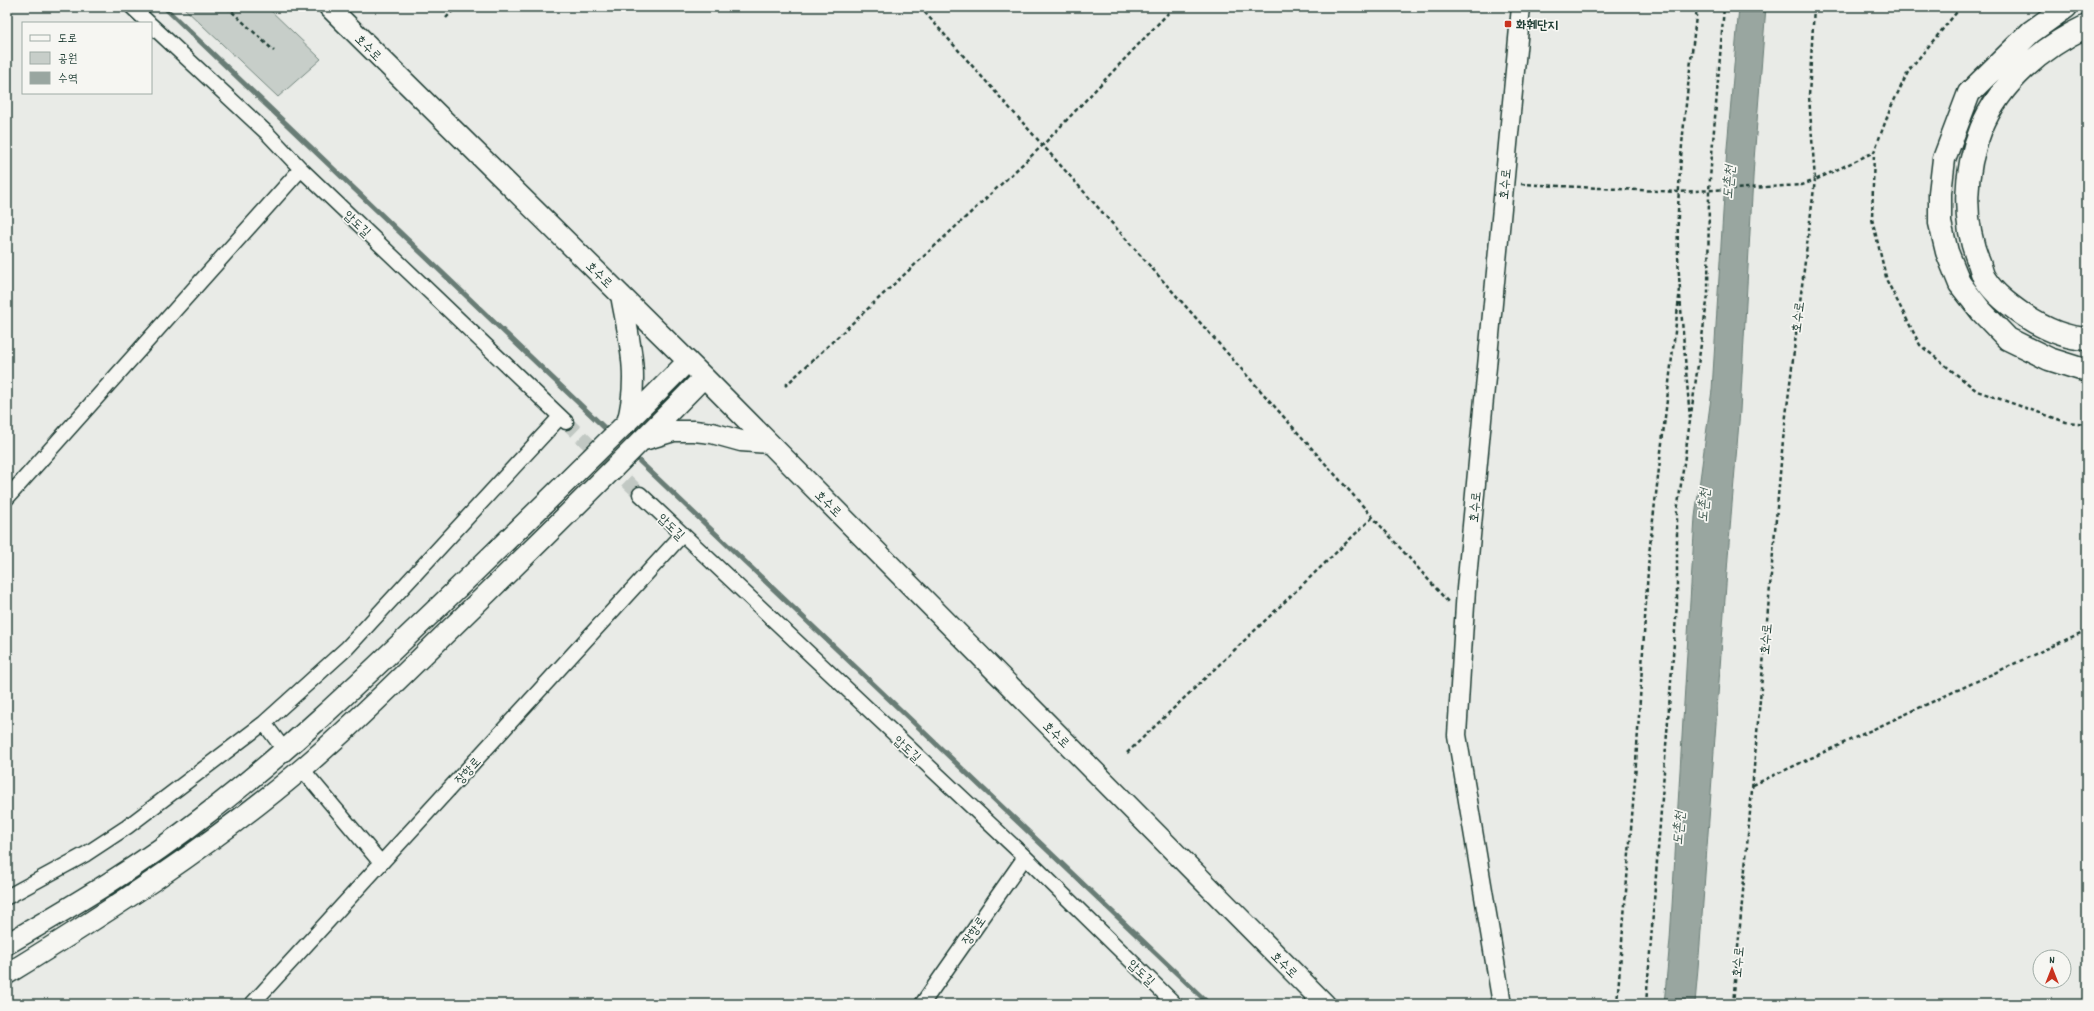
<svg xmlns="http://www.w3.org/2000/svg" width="2094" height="1011" viewBox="0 0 2094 1011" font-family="Dekko,'Poor Story',sans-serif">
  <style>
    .green { fill: #c7cec9; stroke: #73867e }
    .water { fill: #99a6a0; stroke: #687c75 }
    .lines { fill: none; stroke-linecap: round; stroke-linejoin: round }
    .stream { stroke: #687c75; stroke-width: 5 }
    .minor-tunnel { stroke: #c1c8c3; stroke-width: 14; stroke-dasharray: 14 7; stroke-linecap: butt }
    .minor-casing { stroke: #1f3d34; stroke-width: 17 }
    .tertiary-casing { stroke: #1f3d34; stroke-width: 21 }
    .secondary-casing { stroke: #1f3d34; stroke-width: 23 }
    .motorway-casing { stroke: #1f3d34; stroke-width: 25 }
    .path { stroke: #1f3d34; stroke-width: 2.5; stroke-dasharray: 4 3; stroke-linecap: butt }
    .minor { stroke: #f6f6f2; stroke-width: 14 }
    .tertiary { stroke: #f6f6f2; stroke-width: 18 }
    .secondary { stroke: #f6f6f2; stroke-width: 20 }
    .motorway { stroke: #f6f6f2; stroke-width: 22 }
    .poi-dot { fill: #c8321e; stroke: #f6f6f2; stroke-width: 1.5 }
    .labels { text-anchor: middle; stroke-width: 3.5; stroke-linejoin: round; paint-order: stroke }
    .poi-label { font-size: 13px; font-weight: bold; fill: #1f3d34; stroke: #f6f6f2; text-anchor: start }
    .street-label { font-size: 13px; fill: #1f3d34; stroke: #f6f6f2 }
    .water-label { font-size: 14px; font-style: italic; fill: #445c54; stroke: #f6f6f2 }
  </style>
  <rect width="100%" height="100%" fill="#e9ebe7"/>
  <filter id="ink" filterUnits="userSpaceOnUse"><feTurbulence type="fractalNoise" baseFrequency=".025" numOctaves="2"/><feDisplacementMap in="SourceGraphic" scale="8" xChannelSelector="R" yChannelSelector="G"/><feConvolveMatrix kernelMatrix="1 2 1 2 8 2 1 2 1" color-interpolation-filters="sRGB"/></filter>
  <g filter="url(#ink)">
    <path class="green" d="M183 7H267L321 59 278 97Z"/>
    <path class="water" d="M1739 7H1766L1754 160 1740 411 1731 516 1700 944 1695 1004H1664L1670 940 1695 517 1712 390 1727 148Z"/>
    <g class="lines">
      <path class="stream" d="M164 7 610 433
        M633 455 1209 1004"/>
      <path class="minor-tunnel" d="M566 422 640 494"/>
      <g class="minor-casing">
        <path id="minor" d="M132 7 149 23
          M151 25 267 133 301 169 566 422
          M640 494 1025 857 1175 1004
          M7 498 301 169
          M264 723 285 751
          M302 769 381 863
          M7 897 86 854 127 827 264 723 347 648 560 417
          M252 1004 682 535
          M922 1004 1025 857"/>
      </g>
      <g class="tertiary-casing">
        <path id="tertiary" d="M1502 1004 1457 735 1466 589 1521 7"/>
      </g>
      <g class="secondary-casing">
        <path id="secondary" d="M329 7 704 377 1325 1004
          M621 295C629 340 640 376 627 423
          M644 440 674 431H694L712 433 741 441 769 443
          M7 944C74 905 142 865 204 816 285 754 359 683 433 612 519 529 604 446 688 361
          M7 974C110 911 211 846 303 768 351 727 396 682 441 638 530 552 618 465 704 377"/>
      </g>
      <g class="motorway-casing">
        <path id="motorway" d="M2066 7 2031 32 1969 93 1944 159 1940 193V223L1947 252 1960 284 1981 311 2008 339 2049 359 2087 371
          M2087 26C2043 47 2000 82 1981 129 1964 171 1962 221 1979 263 1981 268 1982 275 1985 279 1995 295 2011 306 2025 316 2043 328 2066 338 2087 339"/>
      </g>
      <path class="path" d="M227 7 274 51
        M920 7 1449 603
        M1814 7 1809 96 1815 180 1874 152
        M1961 7 1909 70 1891 107 1874 152 1872 219 1887 281 1920 345 1977 391 2066 422 2087 424
        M446 18 456 7
        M1521 184 1678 192 1802 185 1815 180
        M1680 289C1672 195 1687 101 1697 7
        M1680 296 1690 419
        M785 386 1043 145 1174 7
        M1127 753 1372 518
        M1753 785 2087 630
        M1617 1004 1635 779 1649 554 1680 289
        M1646 1004 1677 604V512L1708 295 1709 191 1724 7
        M1733 1004 1783 440 1815 180"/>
      <use href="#minor" class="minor"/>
      <use href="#tertiary" class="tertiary"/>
      <use href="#secondary" class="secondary"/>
      <use href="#motorway" class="motorway"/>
    </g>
  </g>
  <rect class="poi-dot" x="1504" y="20" width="8" height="8" rx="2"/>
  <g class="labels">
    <g class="poi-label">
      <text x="1516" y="29">화훼단지</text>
    </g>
    <g class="street-label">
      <text transform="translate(369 47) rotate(45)" y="5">호수로</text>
      <text transform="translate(1504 184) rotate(-85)" y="5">호수로</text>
      <text transform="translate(358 223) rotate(44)" y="5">압도길</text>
      <text transform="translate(600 274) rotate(45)" y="5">호수로</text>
      <text transform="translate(1797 317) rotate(-83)" y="5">호수로</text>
      <text transform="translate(829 503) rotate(45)" y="5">호수로</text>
      <text transform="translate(1474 507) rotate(-85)" y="5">호수로</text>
      <text transform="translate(672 526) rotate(44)" y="5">압도길</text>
      <text transform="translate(1765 639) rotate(-85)" y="5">호수로</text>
      <text transform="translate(1057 734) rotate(45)" y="5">호수로</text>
      <text transform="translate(908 748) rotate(43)" y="5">압도길</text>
      <text transform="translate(467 770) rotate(-47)" y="5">장항로</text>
      <text transform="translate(973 930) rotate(-55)" y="5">장항로</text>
      <text transform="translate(1737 962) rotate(-85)" y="5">호수로</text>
      <text transform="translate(1285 964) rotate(45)" y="5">호수로</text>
      <text transform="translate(1142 972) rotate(44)" y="5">압도길</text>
    </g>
    <g class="water-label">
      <text transform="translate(1728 182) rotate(-86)" y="5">도촌천</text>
      <text transform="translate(1703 505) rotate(-86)" y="5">도촌천</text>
      <text transform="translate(1678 828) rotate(-86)" y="5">도촌천</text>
    </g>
  </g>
  <rect width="2094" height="1011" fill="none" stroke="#f6f6f2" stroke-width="24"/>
  <rect x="12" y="12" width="2070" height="987" fill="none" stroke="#1f3d34" stroke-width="1.5" filter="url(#ink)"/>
  <rect x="22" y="22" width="130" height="72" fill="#f6f6f2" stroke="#a0aca6"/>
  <rect x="30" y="35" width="20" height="6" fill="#f6f6f2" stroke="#a0aca6"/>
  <text x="58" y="42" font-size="12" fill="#1f3d34">도로</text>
  <rect x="30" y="52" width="20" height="12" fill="#c7cec9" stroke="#a0aca6"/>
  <text x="58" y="62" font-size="12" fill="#1f3d34">공원</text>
  <rect x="30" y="72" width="20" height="12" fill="#99a6a0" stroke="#a0aca6"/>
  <text x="58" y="82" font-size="12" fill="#1f3d34">수역</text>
  <g transform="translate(2052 969)"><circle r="19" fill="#f6f6f2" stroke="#a0aca6"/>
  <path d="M0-3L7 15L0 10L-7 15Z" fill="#c8321e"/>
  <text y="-6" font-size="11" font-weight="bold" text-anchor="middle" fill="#1f3d34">N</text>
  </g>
</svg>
